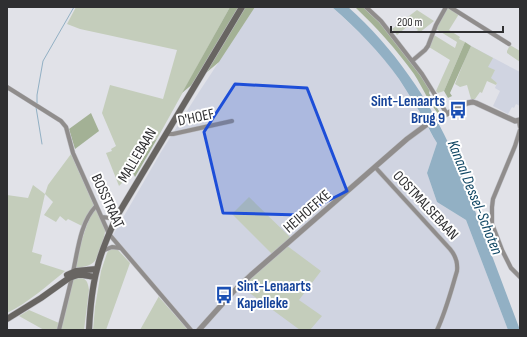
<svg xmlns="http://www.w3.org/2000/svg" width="527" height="337" viewBox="0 0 527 337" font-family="'Sofia Sans Condensed',sans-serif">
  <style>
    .built { fill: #d0d4e1 }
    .green { fill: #c4cdbb }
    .forest { fill: #a3b195 }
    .water { fill: #92b0c4 }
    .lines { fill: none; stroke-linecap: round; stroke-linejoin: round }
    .stream { stroke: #92b0c4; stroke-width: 1 }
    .minor-casing { stroke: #bdbec3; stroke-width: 5 }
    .tertiary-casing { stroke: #bdbec3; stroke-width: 6 }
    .secondary-casing { stroke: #bdbec3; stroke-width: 7 }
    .minor { stroke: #908d8c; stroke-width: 4 }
    .tertiary { stroke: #908d8c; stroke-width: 5 }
    .secondary { stroke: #686562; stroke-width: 6 }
    .marked { fill: #1d4ed8; fill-opacity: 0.2; stroke: #1d4ed8; stroke-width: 3; stroke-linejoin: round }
    .labels { text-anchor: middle; stroke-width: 4; stroke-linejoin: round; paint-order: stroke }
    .transit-label { font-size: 15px; font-weight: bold; fill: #164399; stroke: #fff; text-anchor: end }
    .street-label { font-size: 15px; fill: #2f2f31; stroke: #fff }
    .water-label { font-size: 16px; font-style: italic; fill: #0f4663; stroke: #fff }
  </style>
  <rect width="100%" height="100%" fill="#e1e2e8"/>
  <path class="built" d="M255 7H332L362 35 390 66 412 99 424 120 433 137 437 143 427 173 437 202 466 220 508 330H194L113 235 161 152 197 95Z
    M471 46 520 72V106L516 104 514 108 512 107 508 114 493 106 500 91 495 88 497 83 485 75 463 64Z"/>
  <path class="green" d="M76 7H230L157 139 153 141 137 168 119 186 106 153 112 151 111 149 116 146 102 113 110 85 163 99 177 50 80 29 67 24Z
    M449 8 459 14 449 30 460 37 459 39 465 42 444 91 438 93 436 91 450 60 429 47 434 35 455 48 457 42 436 29 446 10Z
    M417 10 434 21 419 33 417 31 418 30 413 25 410 27 409 25 397 35 392 29Z
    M510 45 520 51V62L507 53V51Z
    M471 46 493 58 488 67 495 70 491 78 497 83 496 85 487 81 482 93 480 92 475 99H471L467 85 460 87 455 84 463 64Z
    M71 154 93 203V206L82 226 68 219 66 221 60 216 56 222 44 215 53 202 45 194 32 252 42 255 40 263 65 271C47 286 29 302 7 313V195L28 198 33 185 45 194 48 185Z
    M249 197 292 239 286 245 321 271 299 300 322 316 310 330H300L240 286 273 255 232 214Z
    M96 209 105 229C106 235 98 258 94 262 90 266 82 267 76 268 77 256 87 216 96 209Z
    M115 248 118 250 130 263 106 330H93L95 307 101 271 107 253 109 250Z
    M77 278C86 277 88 282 89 290L84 330H61L73 281 74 279Z
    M159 296V297L188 330H140Z
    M29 310 59 323 57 330H44L19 316Z"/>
  <path class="forest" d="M230 7H255L219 62 182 93Z
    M355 7H363L384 27 421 75 430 90 429 93 437 108 441 114 440 116C429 103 423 88 414 74 396 49 377 28 355 7Z
    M465 42 471 46 450 93 452 96 448 98 444 91Z
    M91 113 99 131 75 149 69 129Z
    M157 139 135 177 133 173 137 168 153 141Z"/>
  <path class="water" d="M332 7H348C394 48 429 99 454 155L520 330H508L466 220 437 202 427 173 437 143C432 136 429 128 425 121 417 107 408 93 399 79 380 52 357 29 332 7Z"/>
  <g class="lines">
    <path class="stream" d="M37 103V95L43 61 74 7
      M36 107 42 144"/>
    <g class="minor-casing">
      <path id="minor" d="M366 7 381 21 422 74 447 114
        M450 7 509 44
        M412 61 425 50 428 46 436 25 446 7
        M7 87 61 121 66 127 73 153 109 234 191 330
        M519 121 520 127
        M520 130 515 146 493 199 492 207V224L502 250 511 268 520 277
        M166 134H173L232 121
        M375 167 450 249C456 256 458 262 457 271 451 291 446 311 437 330
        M102 217 110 218 117 216
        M102 251 112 247 120 248
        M73 272C78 250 80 223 96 206
        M59 330 72 277"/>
    </g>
    <g class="tertiary-casing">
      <path id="tertiary" d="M199 330 233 292 251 275 407 139 426 125 467 103 473 102 476 103 515 121 520 120"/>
    </g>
    <g class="secondary-casing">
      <path id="secondary" d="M67 275 76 271 97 269
        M7 319 41 298 69 278 78 275H83L95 277
        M89 330C90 310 92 288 97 269 101 251 109 233 117 216L242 7"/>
    </g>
    <use href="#minor" class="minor"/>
    <use href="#tertiary" class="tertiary"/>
    <use href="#secondary" class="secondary"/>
  </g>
  <path class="marked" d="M235 84 307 88 347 191 300 215 223 213 204 132Z"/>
  <defs>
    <g id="bus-bare" transform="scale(1.38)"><path d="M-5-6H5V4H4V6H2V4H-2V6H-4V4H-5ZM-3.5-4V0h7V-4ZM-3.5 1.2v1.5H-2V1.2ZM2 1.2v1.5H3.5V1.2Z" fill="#1a4fb4" stroke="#fff" stroke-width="2.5" paint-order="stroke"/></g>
  </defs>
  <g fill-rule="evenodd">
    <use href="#bus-bare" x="458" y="110"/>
    <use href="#bus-bare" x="224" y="295"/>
  </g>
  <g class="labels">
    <g class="transit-label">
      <text x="445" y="106">Sint-Lenaarts<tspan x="445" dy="17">Brug 9</tspan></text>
      <text x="237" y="291" text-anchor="start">Sint-Lenaarts<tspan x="237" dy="17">Kapelleke</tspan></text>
    </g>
    <g class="street-label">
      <text transform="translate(196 117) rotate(-12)" y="5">D'HOEF</text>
      <text transform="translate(137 155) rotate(-59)" y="5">MALLEBAAN</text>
      <text transform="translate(108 201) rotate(65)" y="5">BOSSTRAAT</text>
      <text transform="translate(426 205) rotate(47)" y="5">OOSTMALSEBAAN</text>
      <text transform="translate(307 211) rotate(-41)" y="5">HEIHOEFKE</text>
    </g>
    <g class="water-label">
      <text transform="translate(476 197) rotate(68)" y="6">Kanaal Dessel-Schoten</text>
    </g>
  </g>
  <rect width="527" height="337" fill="none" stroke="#2f2f31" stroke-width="16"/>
  <path d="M391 26v6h112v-6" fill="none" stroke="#2f2f31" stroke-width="2"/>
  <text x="397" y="26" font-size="12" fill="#2f2f31" stroke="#ffffff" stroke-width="3" paint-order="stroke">200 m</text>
</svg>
